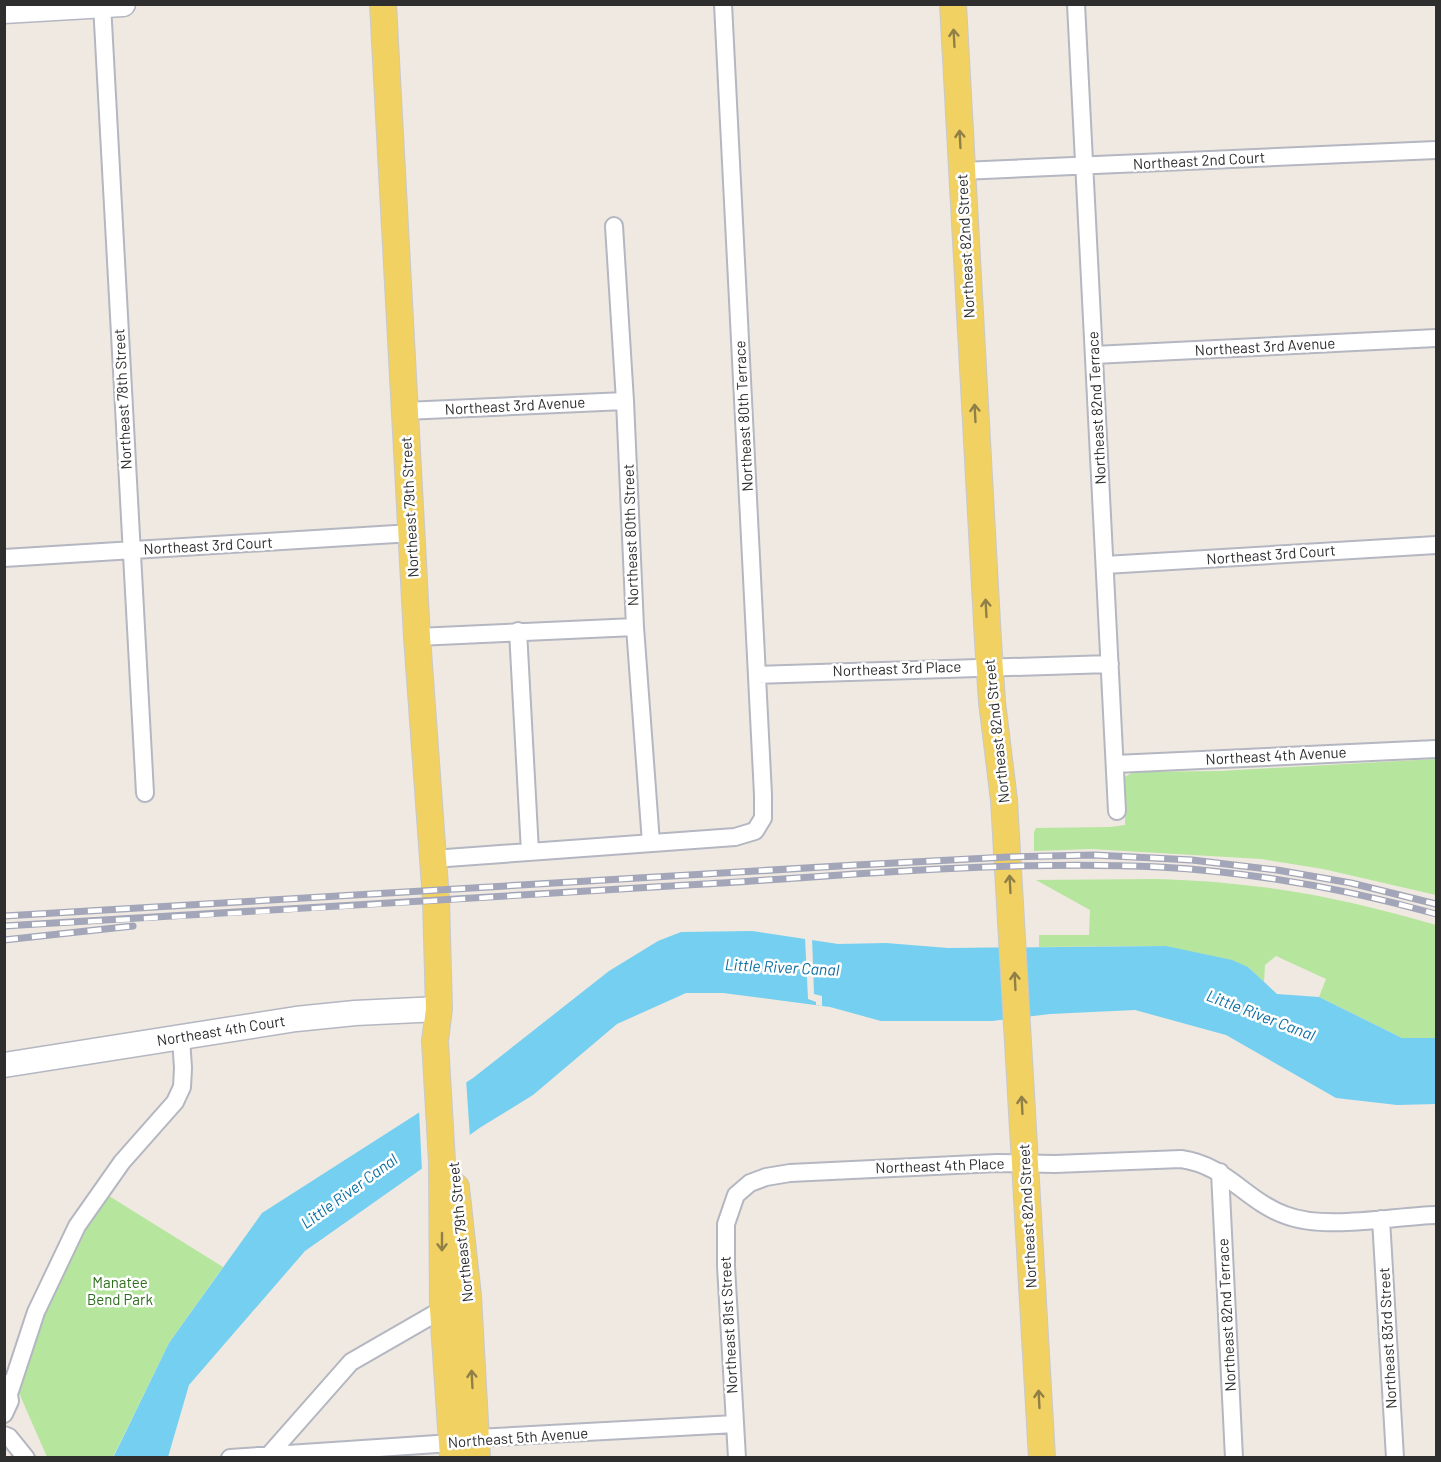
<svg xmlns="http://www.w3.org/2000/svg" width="1441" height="1462" viewBox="0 0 1441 1462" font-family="Barlow,sans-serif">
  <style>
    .green { fill: #b6e59e }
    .water { fill: #75cff0 }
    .pier { fill: #efe9e1 }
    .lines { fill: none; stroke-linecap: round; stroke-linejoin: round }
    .street-casing { stroke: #b4b7c1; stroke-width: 20 }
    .secondary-casing { stroke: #b4b7c1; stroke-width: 27 }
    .primary-casing { stroke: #c9c9c9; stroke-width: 28 }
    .street { stroke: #fff; stroke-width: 16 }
    .secondary { stroke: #fff; stroke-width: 24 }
    .primary { stroke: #f2d163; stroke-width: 26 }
    .rail-casing { stroke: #a3a6b8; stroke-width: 7 }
    .rail { stroke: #fff; stroke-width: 4.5; stroke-dasharray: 14; stroke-linecap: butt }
    .oneway { stroke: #908048 }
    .labels { text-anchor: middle; stroke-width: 5; stroke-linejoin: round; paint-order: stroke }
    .street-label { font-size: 15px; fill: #2e2e2e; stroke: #fff }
    .park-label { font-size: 15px; fill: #2c6e1b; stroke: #fff }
    .water-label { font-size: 16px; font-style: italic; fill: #0d6fa3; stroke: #fff }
  </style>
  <rect width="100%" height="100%" fill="#efe9e1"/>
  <path class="green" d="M1436 759V895L1323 869 1261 859 1091 849 1034 851V832L1036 828 1110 827 1125 825V777L1133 772 1219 771Z
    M1156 879C1182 880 1208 881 1234 884 1302 890 1371 906 1436 925V1038H1402L1319 997 1326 979 1276 956 1265 965 1264 982 1248 967 1166 946 1039 947V935H1089L1090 910 1036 880Z
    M101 1191 223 1267 169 1343 113 1457H47L12 1377Z"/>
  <path class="water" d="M752 931 838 944 886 943 948 948 1166 946 1232 960 1248 967 1277 994 1319 997 1402 1038H1436V1104L1397 1105 1336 1098 1226 1035 1135 1010 1050 1014 992 1021H881L830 1007 723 993H686L617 1024 533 1095 481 1127 305 1251 189 1385 168 1457 113 1458 169 1343 262 1213 473 1078 609 971 658 941 681 932Z"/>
  <path class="pier" d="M805 937H812L814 994 822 996V1006L816 1005V1002L808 999Z
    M466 1079 470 1138 422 1172 419 1109Z"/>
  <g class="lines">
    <g class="street-casing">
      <path id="street" d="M102 4 145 793
        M1076 4 1117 811
        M962 171 1436 150
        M614 226 625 401 635 627 651 843
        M1094 355 1436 338
        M405 411 625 401
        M4 558 412 533
        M1105 565 1436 545
        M518 631 530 852
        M417 637 635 627
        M757 675 1110 664
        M1115 764 1436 749
        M433 859 735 837 755 831 763 818V795L723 4
        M1220 1172 1234 1458
        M1381 1219 1395 1458
        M10 1391 36 1312 77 1226 122 1162 175 1102 182 1087 183 1068 181 1038
        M4 1414 10 1401 7 1383
        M4 1435 9 1437 26 1458
        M230 1458 452 1443 476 1438 735 1424
        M269 1458V1455L351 1362 443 1309
        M737 1458 726 1266V1224L736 1195 750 1183 766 1177 790 1173 997 1163 1055 1164 1181 1159C1226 1165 1246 1201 1285 1215 1326 1231 1393 1216 1436 1215"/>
    </g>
    <g class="secondary-casing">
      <path id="secondary" d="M4 11 123 4
        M4 1065 296 1019 355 1013 439 1009"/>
    </g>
    <g class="primary-casing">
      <path id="primary" d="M383 4 417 637 436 900 439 1009 435 1041 442 1162 443 1309 453 1458
        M953 4 988 641 992 702 1004 800 1042 1458
        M456 1187 468 1296 477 1458"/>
    </g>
    <use href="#street" class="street"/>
    <use href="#secondary" class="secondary"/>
    <use href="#primary" class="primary"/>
    <g class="rail-casing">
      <path id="rail" d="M4 916 856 865 1008 857 1094 855 1192 860 1277 870 1351 883 1436 904
        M4 926C238 914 471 898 704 884 854 875 1010 860 1159 867 1253 872 1346 889 1436 914
        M4 940 133 926"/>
    </g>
    <use href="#rail" class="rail"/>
  </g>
  <defs><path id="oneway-shaft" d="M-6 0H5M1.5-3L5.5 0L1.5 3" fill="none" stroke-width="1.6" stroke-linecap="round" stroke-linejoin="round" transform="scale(1.5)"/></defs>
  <g class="oneway">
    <use href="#oneway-shaft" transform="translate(954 38) rotate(-93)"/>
    <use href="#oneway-shaft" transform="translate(960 139) rotate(-93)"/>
    <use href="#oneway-shaft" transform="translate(975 413) rotate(-93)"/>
    <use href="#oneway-shaft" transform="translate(986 608) rotate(-93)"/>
    <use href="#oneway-shaft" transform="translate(1010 884) rotate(-93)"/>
    <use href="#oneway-shaft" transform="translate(1015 981) rotate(-93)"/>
    <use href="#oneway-shaft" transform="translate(1022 1105) rotate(-93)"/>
    <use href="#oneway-shaft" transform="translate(442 1242) rotate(90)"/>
    <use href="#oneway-shaft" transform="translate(472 1379) rotate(-93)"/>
    <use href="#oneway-shaft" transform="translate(1039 1399) rotate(-93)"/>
  </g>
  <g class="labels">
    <g class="street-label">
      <text transform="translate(1199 161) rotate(-3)" y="5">Northeast 2nd Court</text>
      <text transform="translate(966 246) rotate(-93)" y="5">Northeast 82nd Street</text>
      <text transform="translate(1265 347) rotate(-3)" y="5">Northeast 3rd Avenue</text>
      <text transform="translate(123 399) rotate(-93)" y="5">Northeast 78th Street</text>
      <text transform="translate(515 406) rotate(-3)" y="5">Northeast 3rd Avenue</text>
      <text transform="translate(1097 408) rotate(-93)" y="5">Northeast 82nd Terrace</text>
      <text transform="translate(744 416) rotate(-93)" y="5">Northeast 80th Terrace</text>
      <text transform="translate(410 507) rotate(-93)" y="5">Northeast 79th Street</text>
      <text transform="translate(631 535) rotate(-92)" y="5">Northeast 80th Street</text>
      <text transform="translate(208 546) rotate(-3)" y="5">Northeast 3rd Court</text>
      <text transform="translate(1271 555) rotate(-4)" y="5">Northeast 3rd Court</text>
      <text transform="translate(897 669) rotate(-2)" y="5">Northeast 3rd Place</text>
      <text transform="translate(997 731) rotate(-96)" y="5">Northeast 82nd Street</text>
      <text transform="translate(1276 756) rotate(-3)" y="5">Northeast 4th Avenue</text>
      <text transform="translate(221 1031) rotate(-9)" y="5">Northeast 4th Court</text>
      <text transform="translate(940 1166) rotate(-2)" y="5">Northeast 4th Place</text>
      <text transform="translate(1028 1216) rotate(-93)" y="5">Northeast 82nd Street</text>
      <text transform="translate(461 1232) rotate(-96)" y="5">Northeast 79th Street</text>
      <text transform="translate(1227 1315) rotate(-93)" y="5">Northeast 82nd Terrace</text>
      <text transform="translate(729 1325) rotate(-93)" y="5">Northeast 81st Street</text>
      <text transform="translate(1388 1338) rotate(-93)" y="5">Northeast 83rd Street</text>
      <text transform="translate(518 1438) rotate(-4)" y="5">Northeast 5th Avenue</text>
    </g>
    <g class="park-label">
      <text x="120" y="1288">Manatee<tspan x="120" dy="17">Bend Park</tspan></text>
    </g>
    <g class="water-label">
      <text transform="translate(782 967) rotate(3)" y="6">Little River Canal</text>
      <text transform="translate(1261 1015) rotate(21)" y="6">Little River Canal</text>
      <text transform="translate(349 1191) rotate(-36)" y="6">Little River Canal</text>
    </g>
  </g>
  <rect width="1441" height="1462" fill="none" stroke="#2e2e2e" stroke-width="12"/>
</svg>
